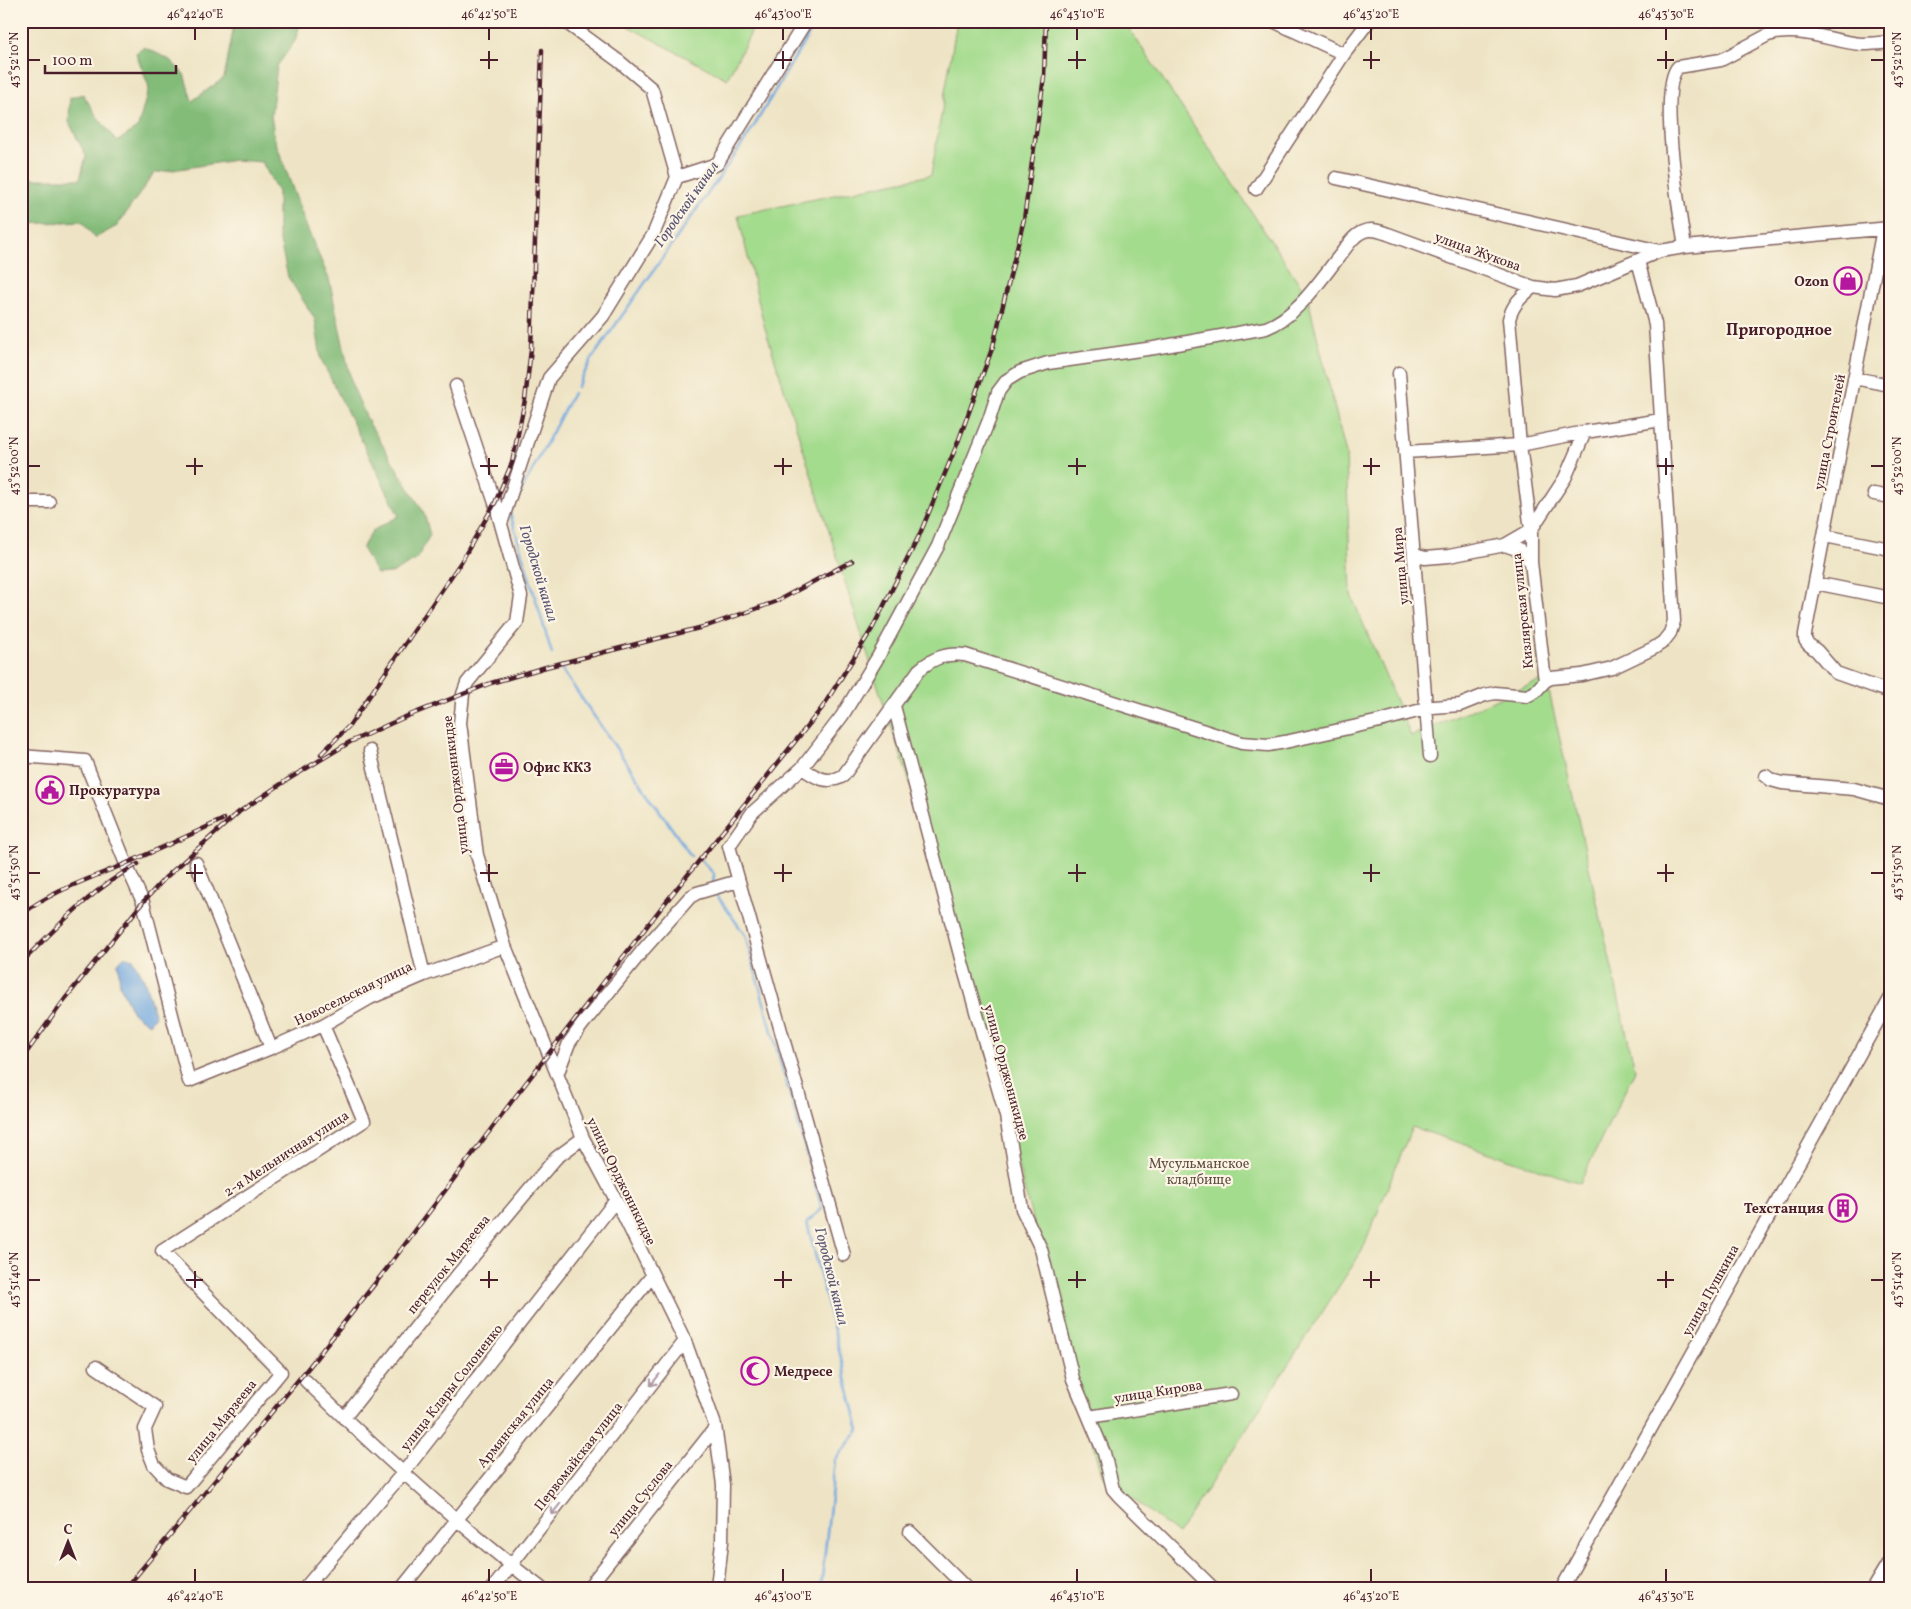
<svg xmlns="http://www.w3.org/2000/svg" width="1911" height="1609" viewBox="0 0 1911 1609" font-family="Vollkorn,serif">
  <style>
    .green { fill: #a4dc8e; stroke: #777e5c }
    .forest { fill: #83bc79; stroke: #666e52 }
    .water { fill: #70a7df; stroke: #5d6385 }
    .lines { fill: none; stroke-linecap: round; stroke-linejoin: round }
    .stream { stroke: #70a7df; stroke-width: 2.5 }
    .minor-casing { stroke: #836461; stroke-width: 15 }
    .minor { stroke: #fff; stroke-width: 12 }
    .rail-casing { stroke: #4a1f2b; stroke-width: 4.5 }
    .rail { stroke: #fcf5e5; stroke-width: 2.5; stroke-dasharray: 8; stroke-linecap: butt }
    .oneway { stroke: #ae9aa0 }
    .ticks { fill: none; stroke: #4a1f2b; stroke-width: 2 }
    .labels { text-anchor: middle; stroke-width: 4.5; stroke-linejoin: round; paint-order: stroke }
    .street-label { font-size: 14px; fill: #4a1f2b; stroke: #fcf5e5 }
    .poi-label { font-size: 14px; font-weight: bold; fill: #4a1f2b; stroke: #fcf5e5; text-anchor: start }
    .park-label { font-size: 14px; fill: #604e44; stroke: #fcf5e5 }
    .water-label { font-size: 15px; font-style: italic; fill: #595573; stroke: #fcf5e5 }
    .quarter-label { font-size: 16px; font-weight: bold; fill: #4a1f2b; stroke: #fcf5e5 }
    .neatline { fill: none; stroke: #4a1f2b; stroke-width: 2 }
    .ticks-label { font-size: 12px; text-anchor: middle; fill: #4a1f2b }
  </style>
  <rect width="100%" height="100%" fill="#fcf5e5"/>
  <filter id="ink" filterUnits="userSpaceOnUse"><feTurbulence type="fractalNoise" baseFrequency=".02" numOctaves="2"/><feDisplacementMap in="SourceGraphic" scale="10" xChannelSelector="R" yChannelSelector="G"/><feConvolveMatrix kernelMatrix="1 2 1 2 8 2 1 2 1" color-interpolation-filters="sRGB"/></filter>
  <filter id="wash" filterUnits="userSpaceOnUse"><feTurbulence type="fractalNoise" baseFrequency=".0096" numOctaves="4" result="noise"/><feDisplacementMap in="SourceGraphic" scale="20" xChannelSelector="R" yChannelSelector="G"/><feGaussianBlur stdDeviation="1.12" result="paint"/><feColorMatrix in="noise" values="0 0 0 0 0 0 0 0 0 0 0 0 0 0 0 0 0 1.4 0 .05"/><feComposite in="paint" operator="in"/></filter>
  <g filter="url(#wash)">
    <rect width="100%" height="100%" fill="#eee4c5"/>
    <path class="green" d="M618 21H757L727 79Z
      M957 21H1117L1128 27 1307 295 1346 454 1351 595 1411 736 1546 678 1635 1070 1580 1183 1412 1127 1362 1251 1178 1534 1102 1475 931 846 879 690 764 325 738 215 931 175Z"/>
    <path class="forest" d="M230 21H301L295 41 277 66 271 116 275 140 307 228 329 279 352 385 369 423 424 513 430 535 416 560 392 573 377 574 362 548 372 531 399 516 321 359 315 319 288 277 278 233V192L262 162 235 160 154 173 117 226 95 238 82 221 25 224 21 226V179H80L86 156 69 122 70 98 83 94 96 115 117 142 138 127 149 87 136 53 144 47 170 60 184 74 192 101 224 78 233 31Z"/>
    <path class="water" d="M125 957 133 959 144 979 155 1016 149 1024 133 1013 120 986 118 963Z"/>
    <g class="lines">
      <path class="stream" d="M577 387 593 357 748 136 810 32
        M512 509 573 393
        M510 513 552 654
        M560 667 691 856
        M701 860 714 874 713 884
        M716 894 745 935 822 1209 807 1222 859 1430 835 1460 821 1588"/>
    </g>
  </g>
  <g filter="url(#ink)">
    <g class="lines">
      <g class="minor-casing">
        <path id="minor" d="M1273 21 1344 54
          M677 177 717 164 806 21
          M1336 178 1660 251
          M1256 189 1344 54 1369 21
          M1883 229 1805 634V640L1808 644 1817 651 1836 673 1890 692
          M1685 247C1680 216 1658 88 1678 67L1721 60 1768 35C1799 25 1831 42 1862 44 1871 44 1881 43 1890 42
          M1399 373 1430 756
          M1854 378 1890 385
          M456 386 495 503 521 596 517 622 467 683 463 694 460 723 477 855 505 946 583 1138 616 1200 685 1341 715 1425 723 1485 722 1542 717 1588
          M1405 452 1520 445 1585 432 1661 420
          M1874 494 1890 497
          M21 502H49
          M501 524 549 378 603 316 653 235 677 177 652 89 620 62 568 24 560 21
          M1825 536 1890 549
          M1505 545 1519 550 1531 562
          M1415 555 1425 558 1449 556 1505 545 1531 530 1520 445 1509 319C1513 304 1521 297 1533 287
          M1815 583 1890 598
          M1545 681 1531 562V530L1565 478 1585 432
          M894 706 963 966 1006 1116 1022 1209 1041 1249 1073 1379 1104 1453 1113 1489 1120 1497 1213 1588
          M370 751 424 975
          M21 756 85 761 128 869 143 902 189 1081 271 1048 323 1025 370 998 424 975 505 946
          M802 768C815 777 827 785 843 776L919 670C933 658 946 653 965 655L1242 743 1268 745 1285 742 1380 721 1433 707 1460 705 1485 695 1495 693 1527 696 1535 692 1545 681 1551 678 1582 675 1612 668 1654 648 1663 642 1670 633 1674 621 1655 324 1638 261
          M1766 776 1771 780 1782 783 1854 789 1890 799
          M196 863 271 1048
          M557 1075 569 1043 582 1025 643 950 690 897 697 893 738 881
          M844 1255 729 846 752 813 802 768 842 716 878 657 938 546 989 420 998 392 1007 380 1020 372 1048 363 1154 348 1266 328C1298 316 1320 280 1341 254 1347 246 1353 236 1362 232 1371 228 1379 231 1388 234L1533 287 1555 290 1577 286 1660 251 1685 247 1890 228
          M96 1367 155 1407 145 1429 148 1450 154 1465 167 1479 186 1487 281 1372 162 1251 364 1121 323 1025
          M306 1381C381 1454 458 1525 541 1588
          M1089 1417 1231 1394
          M344 1418 450 1284 531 1187 556 1158 583 1138
          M910 1532 966 1588
          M305 1588 403 1473 616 1200
          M402 1588 652 1276
          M493 1588 685 1341
          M588 1588 715 1428
          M1562 1588 1890 999
          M1873 1588 1890 1560"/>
      </g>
      <use href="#minor" class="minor"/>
      <g class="rail-casing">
        <path id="rail" d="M321 754 349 726 461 562 495 503 512 463 525 400 531 349 542 50
          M21 915C50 892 86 880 120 866 155 851 190 835 224 819
          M21 963C58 926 92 889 138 864
          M21 1060 65 999 143 902 165 878 239 812 287 780 350 742 405 717 491 683 546 667 707 626 775 602 852 561
          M126 1588 309 1367 388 1267 512 1101 661 908 822 708 872 629 919 536 958 442 993 346 1024 219 1044 77 1046 21"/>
      </g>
      <use href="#rail" class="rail"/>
    </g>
    <defs><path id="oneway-shaft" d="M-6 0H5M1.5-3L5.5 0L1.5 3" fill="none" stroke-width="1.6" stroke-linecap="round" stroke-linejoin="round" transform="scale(1.25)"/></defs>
    <g class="oneway">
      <use href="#oneway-shaft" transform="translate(655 1380) rotate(128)"/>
      <use href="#oneway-shaft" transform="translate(556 1509) rotate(128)"/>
    </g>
  </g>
  <path class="ticks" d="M195 28V40M489 28V40M783 28V40M1077 28V40M1371 28V40M1666 28V40M489 51V69M783 51V69M1077 51V69M1371 51V69M1666 51V69M28 60H40M480 60H498M774 60H792M1068 60H1086M1363 60H1380M1657 60H1674M1871 60H1884M195 458V475M489 458V475M783 458V475M1077 458V475M1371 458V475M1666 458V475M28 466H40M186 466H203M480 466H498M774 466H792M1068 466H1086M1363 466H1380M1657 466H1674M1871 466H1884M195 864V882M489 864V882M783 864V882M1077 864V882M1371 864V882M1666 864V882M28 873H40M186 873H203M480 873H498M774 873H792M1068 873H1086M1363 873H1380M1657 873H1674M1871 873H1884M195 1271V1288M489 1271V1288M783 1271V1288M1077 1271V1288M1371 1271V1288M1666 1271V1288M28 1280H40M186 1280H203M480 1280H498M774 1280H792M1068 1280H1086M1363 1280H1380M1657 1280H1674M1871 1280H1884M195 1569V1582M489 1569V1582M783 1569V1582M1077 1569V1582M1371 1569V1582M1666 1569V1582"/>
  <defs>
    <g id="shop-ring" transform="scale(1.4375)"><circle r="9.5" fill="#fcf5e5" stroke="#b5179e" stroke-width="1.5"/><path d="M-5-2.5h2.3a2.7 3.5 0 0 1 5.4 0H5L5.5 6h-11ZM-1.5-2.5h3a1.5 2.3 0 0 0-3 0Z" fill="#b5179e"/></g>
    <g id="office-ring" transform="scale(1.4375)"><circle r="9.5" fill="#fcf5e5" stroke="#b5179e" stroke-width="1.5"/><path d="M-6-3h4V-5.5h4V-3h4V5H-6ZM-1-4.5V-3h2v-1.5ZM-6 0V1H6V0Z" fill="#b5179e"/></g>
    <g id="civic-ring" transform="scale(1.4375)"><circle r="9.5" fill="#fcf5e5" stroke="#b5179e" stroke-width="1.5"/><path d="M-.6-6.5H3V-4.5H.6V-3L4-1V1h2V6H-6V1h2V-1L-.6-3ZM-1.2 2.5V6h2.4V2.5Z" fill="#b5179e"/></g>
    <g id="building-ring" transform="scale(1.4375)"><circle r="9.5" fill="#fcf5e5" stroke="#b5179e" stroke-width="1.5"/><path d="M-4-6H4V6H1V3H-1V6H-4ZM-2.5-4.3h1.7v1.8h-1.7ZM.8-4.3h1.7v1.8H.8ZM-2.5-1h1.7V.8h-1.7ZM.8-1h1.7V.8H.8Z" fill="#b5179e"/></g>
    <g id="mosque-ring" transform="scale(1.4375)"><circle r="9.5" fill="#fcf5e5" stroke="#b5179e" stroke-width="1.5"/><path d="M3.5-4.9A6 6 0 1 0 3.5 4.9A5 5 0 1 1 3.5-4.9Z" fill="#b5179e"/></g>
  </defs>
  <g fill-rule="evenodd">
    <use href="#shop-ring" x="1848" y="281"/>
    <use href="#office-ring" x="504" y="767"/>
    <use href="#civic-ring" x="50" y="790"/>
    <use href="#building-ring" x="1843" y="1208"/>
    <use href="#mosque-ring" x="755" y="1371"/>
  </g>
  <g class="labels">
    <g class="street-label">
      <text transform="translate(1478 251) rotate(20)" y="5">улица Жукова</text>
      <text transform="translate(1829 432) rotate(-79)" y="5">улица Строителей</text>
      <text transform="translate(1400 566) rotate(-95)" y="5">улица Мира</text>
      <text transform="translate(1522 611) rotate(-96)" y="5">Кизлярская улица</text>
      <text transform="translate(455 785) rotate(-97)" y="5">улица Орджоникидзе</text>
      <text transform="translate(353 993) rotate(-26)" y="5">Новосельская улица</text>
      <text transform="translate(1007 1072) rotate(75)" y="5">улица Орджоникидзе</text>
      <text transform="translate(286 1153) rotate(-33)" y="5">2-я Мельничная улица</text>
      <text transform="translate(622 1181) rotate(64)" y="5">улица Орджоникидзе</text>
      <text transform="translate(448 1264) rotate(-51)" y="5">переулок Марзеева</text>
      <text transform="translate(1710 1290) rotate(-61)" y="5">улица Пушкина</text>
      <text transform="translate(451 1387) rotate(-52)" y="5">улица Клары Солоненко</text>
      <text transform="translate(1158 1391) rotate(-9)" y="5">улица Кирова</text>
      <text transform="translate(221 1421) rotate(-51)" y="5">улица Марзеева</text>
      <text transform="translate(515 1422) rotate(-51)" y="5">Армянская улица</text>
      <text transform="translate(578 1456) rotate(-52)" y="5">Первомайская улица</text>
      <text transform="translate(640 1498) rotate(-51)" y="5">улица Суслова</text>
    </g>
    <g class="poi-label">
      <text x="1829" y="286" text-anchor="end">Ozon</text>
      <text x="523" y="772">Офис ККЗ</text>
      <text x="69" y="795">Прокуратура</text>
      <text x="1824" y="1213" text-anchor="end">Техстанция</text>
      <text x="774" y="1376">Медресе</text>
    </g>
    <g class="park-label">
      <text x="1199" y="1168">Мусульманское<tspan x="1199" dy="16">кладбище</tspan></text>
    </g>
    <g class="water-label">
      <text transform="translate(686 204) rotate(-55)" y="5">Городской канал</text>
      <text transform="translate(539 573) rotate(73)" y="5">Городской канал</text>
      <text transform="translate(832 1276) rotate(76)" y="5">Городской канал</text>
    </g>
    <g class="quarter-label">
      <text x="1779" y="335">Пригородное</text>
    </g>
  </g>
  <rect width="1911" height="1609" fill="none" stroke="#fcf5e5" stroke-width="55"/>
  <g transform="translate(68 1542)" stroke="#fcf5e5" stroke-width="4" paint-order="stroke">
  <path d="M0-4L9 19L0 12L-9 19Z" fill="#4a1f2b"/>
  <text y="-8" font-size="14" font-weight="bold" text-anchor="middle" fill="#4a1f2b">С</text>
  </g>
  <path d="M45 65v8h131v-8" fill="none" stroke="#4a1f2b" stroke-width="2.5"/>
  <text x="52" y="65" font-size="15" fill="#4a1f2b" stroke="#fcf5e5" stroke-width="4" paint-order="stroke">100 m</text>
  <rect x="28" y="28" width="1856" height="1554" class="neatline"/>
  <g class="ticks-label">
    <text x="195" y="18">46°42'40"E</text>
    <text x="489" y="18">46°42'50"E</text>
    <text x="783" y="18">46°43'00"E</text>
    <text x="1077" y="18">46°43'10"E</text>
    <text x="1371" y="18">46°43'20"E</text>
    <text x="1666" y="18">46°43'30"E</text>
    <text transform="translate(14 60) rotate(-90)" y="4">43°52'10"N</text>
    <text transform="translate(1897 60) rotate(-90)" y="4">43°52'10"N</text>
    <text transform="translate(14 466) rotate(-90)" y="4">43°52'00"N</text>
    <text transform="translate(1897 466) rotate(-90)" y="4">43°52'00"N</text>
    <text transform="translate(14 873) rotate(-90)" y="4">43°51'50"N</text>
    <text transform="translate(1897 873) rotate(-90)" y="4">43°51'50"N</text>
    <text transform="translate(14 1280) rotate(-90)" y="4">43°51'40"N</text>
    <text transform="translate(1897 1280) rotate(-90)" y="4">43°51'40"N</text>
    <text x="195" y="1600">46°42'40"E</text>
    <text x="489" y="1600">46°42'50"E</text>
    <text x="783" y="1600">46°43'00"E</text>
    <text x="1077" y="1600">46°43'10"E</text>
    <text x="1371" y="1600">46°43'20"E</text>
    <text x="1666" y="1600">46°43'30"E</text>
  </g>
</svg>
